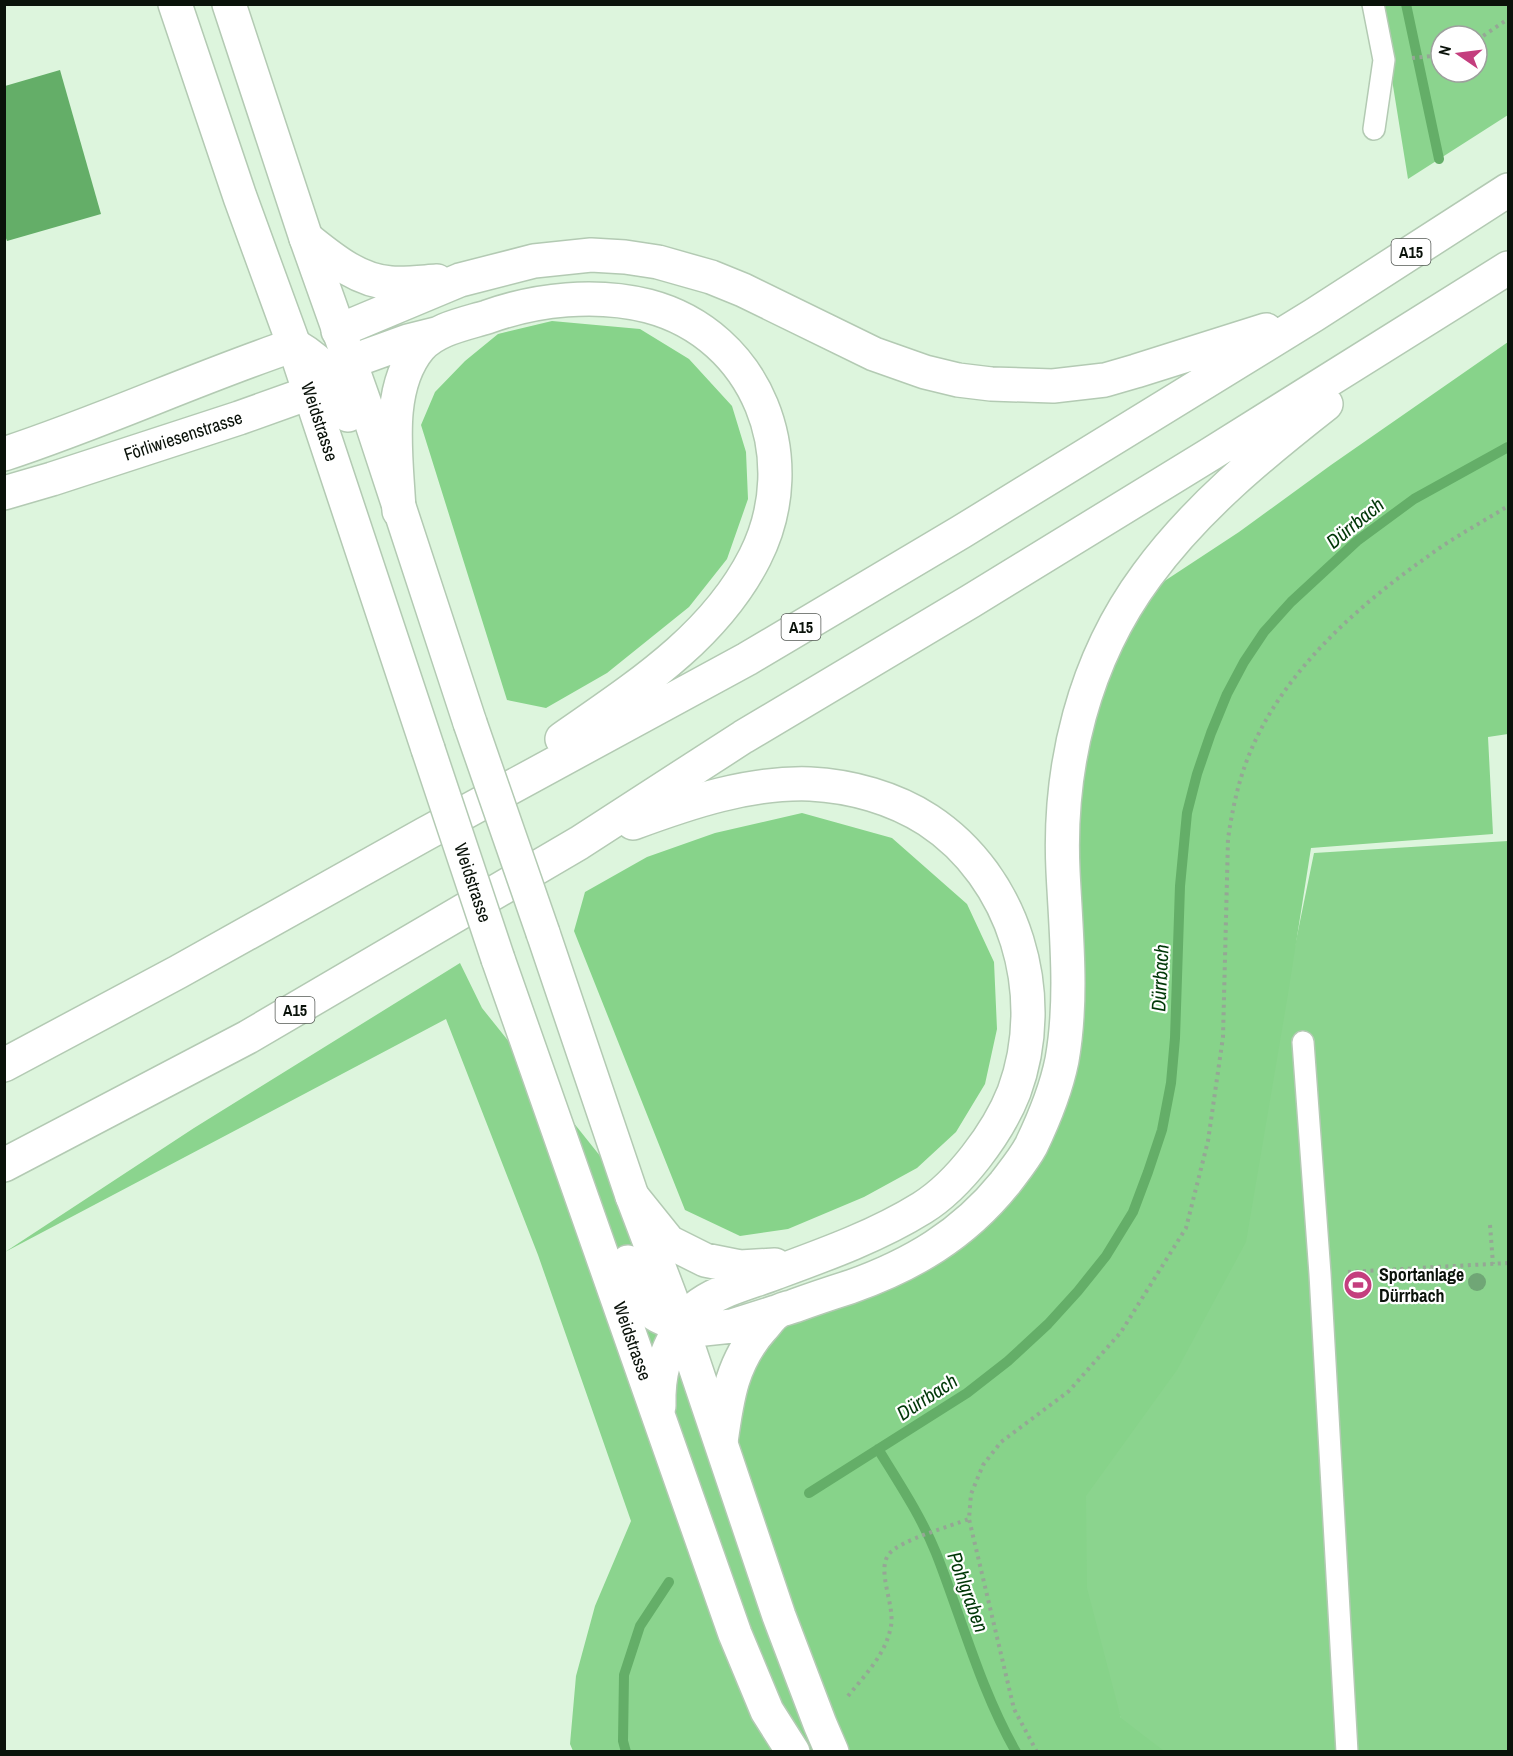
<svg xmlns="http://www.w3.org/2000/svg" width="1513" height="1756" viewBox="0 0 1513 1756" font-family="'Archivo Narrow',sans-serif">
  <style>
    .green { fill: #8bd48e; fill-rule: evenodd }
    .forest { fill: #87d38a }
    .water { fill: #64ae68 }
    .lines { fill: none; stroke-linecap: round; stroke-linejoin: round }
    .stream { stroke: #64ae68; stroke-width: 10 }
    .lane-casing { stroke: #b3cab3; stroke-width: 24 }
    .street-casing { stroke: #b3cab3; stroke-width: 36 }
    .secondary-casing { stroke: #b3cab3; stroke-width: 36 }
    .highway-casing { stroke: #b3cab3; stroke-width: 36 }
    .path { stroke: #95a795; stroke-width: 4; stroke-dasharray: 3 4.5; stroke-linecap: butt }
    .lane { stroke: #fff; stroke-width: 21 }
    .street { stroke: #fff; stroke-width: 33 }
    .secondary { stroke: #fff; stroke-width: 33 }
    .highway { stroke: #fff; stroke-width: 33 }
    .secondary-bridge-casing { stroke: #b3cab3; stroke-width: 36; stroke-linecap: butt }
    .secondary-bridge { stroke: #fff; stroke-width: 33 }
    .tree { fill: #70a676 }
    .labels { text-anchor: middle; stroke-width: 4.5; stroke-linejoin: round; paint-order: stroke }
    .shield { fill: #fff; stroke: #545954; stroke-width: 1.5 }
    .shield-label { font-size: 16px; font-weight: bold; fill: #0a120a }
    .street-label { font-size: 18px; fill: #0a120a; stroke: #fff }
    .poi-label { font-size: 18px; font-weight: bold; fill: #0a120a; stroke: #fff; text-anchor: start }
    .water-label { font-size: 20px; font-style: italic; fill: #003707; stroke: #fff }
  </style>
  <rect width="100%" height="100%" fill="#ddf5dd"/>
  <path class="green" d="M1380 5H1508V115L1408 179ZM1441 36H1477V72H1441Z
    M1508 841V1751H1150L1121 1719 1078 1588 1082 1485 1239 1219 1314 853Z
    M460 963 482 1008 632 1196 832 1751H573L570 1744 576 1676 595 1606 631 1521 538 1255 446 1019 5 1252 194 1128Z"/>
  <path class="forest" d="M552 321 640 329 689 359 732 406 746 452 748 499 727 559 689 607 607 673 546 708 507 700 421 425 435 392 465 361 498 334Z
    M1508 342V734L1488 737 1493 834 1311 848 1288 994 1246 1242 1177 1370 1086 1496 1087 1588 1121 1718 1164 1751H832L725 1409 754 1337 915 1259 1046 1114 1063 824 1125 607 1239 532 1331 465Z
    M802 813 892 838 967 904 994 962 997 1029 985 1084 956 1132 917 1168 864 1197 788 1229 740 1236 685 1210 574 931 585 892 647 857 715 833Z"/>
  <path class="water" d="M60 70 101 214 7 241 4 233 5 86Z"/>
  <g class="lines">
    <path class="stream" d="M1406 4 1439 159
      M878 1449C899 1483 921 1516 936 1553 962 1619 980 1689 1016 1752
      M809 1493 967 1393 1008 1361 1048 1324 1078 1291 1106 1256 1133 1212 1148 1172 1162 1130 1171 1083 1175 1038 1180 886 1187 813 1197 774 1211 733 1227 694 1244 662 1264 632 1291 602 1357 541 1414 499 1508 447
      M626 1752 623 1741 624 1675 640 1626 669 1582"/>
    <g class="lane-casing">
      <path id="lane" d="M1373 4 1384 60 1374 129
        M1303 1042 1320 1274 1347 1752"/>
    </g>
    <g class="street-casing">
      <g id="street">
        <path d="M4 454C102 422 196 378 294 345"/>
        <path id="s1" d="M4 493 52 479 239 418 309 393 328 370"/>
      </g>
    </g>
    <g class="secondary-casing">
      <g id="secondary">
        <path id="s2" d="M175 4 240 197 294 345 428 749"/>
        <path d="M229 4 306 238 371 421 470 723"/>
        <path d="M294 345C328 365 335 379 348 415"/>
        <path d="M543 933 632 1196 681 1325 779 1616 820 1724 832 1752"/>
        <path id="s3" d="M498 959 735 1634 767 1711 793 1752"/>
        <path d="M628 1262C633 1281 639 1306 658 1316 665 1320 673 1322 681 1325"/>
        <path d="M659 1406C658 1371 665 1355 681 1325"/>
      </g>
    </g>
    <g class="highway-casing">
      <path id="highway" d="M306 238C331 258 358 281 391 283 406 284 422 282 437 281
        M338 331 460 280 534 261 591 255 625 257 658 262 711 277 743 290 874 354 925 372 958 380 991 384 1053 386 1105 380 1136 371 1266 330
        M350 362 408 341 436 334
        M399 511C397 460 384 390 420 347 436 329 464 324 487 317 537 299 596 293 648 306 758 335 805 458 755 557 714 638 635 688 562 739
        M633 823C690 802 749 782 810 784 851 786 894 798 928 820 1015 877 1050 995 1014 1092 998 1133 959 1185 922 1208 877 1236 824 1255 775 1273 749 1283 715 1291 694 1309 689 1313 685 1320 681 1325L704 1329 732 1326 776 1312
        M4 1065 178 972 425 834 747 659 961 532 1314 315 1508 190
        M4 1165 248 1037 579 843 743 737 971 601 1209 455 1508 268
        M632 1196 669 1242 705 1260 740 1267 775 1265
        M721 1442C727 1398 732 1361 763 1327 767 1323 771 1316 776 1313 780 1309 789 1308 794 1306 813 1299 831 1293 850 1287 912 1265 963 1235 1005 1183 1014 1171 1024 1159 1031 1146 1044 1119 1056 1090 1062 1060 1073 998 1066 933 1063 871 1058 766 1084 660 1147 575 1196 508 1261 455 1326 404"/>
    </g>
    <path class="path" d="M1477 40 1508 19
      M1412 58 1441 55
      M1490 1225 1493 1264
      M1348 1272 1508 1263
      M848 1696C865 1675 886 1654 891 1626 895 1605 876 1570 889 1554 900 1540 951 1526 969 1519
      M1037 1752 1014 1709 969 1519 971 1494 983 1465 1001 1442 1069 1391 1121 1332 1186 1228 1208 1141 1223 1037 1228 839C1232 811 1238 782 1249 755 1282 673 1356 607 1427 557 1452 538 1481 523 1508 506"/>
    <use href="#lane" class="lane"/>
    <use href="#street" class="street"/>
    <use href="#secondary" class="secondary"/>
    <use href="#highway" class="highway"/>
    <g class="secondary-bridge-casing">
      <g id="secondary-bridge">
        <path d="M470 723 543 933"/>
        <path id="s4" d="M428 749 498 959"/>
      </g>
    </g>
    <use href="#secondary-bridge" class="secondary-bridge"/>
  </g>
  <circle class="tree" cx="1477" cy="1282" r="9"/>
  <defs>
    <g id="stadium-disc" transform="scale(1.5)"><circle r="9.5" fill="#c43e7e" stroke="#fff"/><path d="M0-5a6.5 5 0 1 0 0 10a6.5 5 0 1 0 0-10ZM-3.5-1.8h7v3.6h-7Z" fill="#fff"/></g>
  </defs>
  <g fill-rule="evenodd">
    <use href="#stadium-disc" x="1358" y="1285"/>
  </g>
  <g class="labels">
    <g class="shield">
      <rect x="1391.5" y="239" width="39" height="26" rx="4.5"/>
      <rect x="781.5" y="614" width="39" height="26" rx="4.5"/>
      <rect x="275.5" y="997" width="39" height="26" rx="4.5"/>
    </g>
    <g class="shield-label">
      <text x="1411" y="258">A15</text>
      <text x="801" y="633">A15</text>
      <text x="295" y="1016">A15</text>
    </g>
    <g class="street-label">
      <text dy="6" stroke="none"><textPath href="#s2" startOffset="442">Weidstrasse</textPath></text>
      <text dy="6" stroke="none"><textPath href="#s1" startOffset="188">Förliwiesenstrasse</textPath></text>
      <text dy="6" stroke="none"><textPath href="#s4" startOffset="141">Weidstrasse</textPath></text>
      <text dy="6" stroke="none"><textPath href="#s3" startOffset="405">Weidstrasse</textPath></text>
    </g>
    <g class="poi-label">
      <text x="1379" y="1281">Sportanlage<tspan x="1379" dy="21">Dürrbach</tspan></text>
    </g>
    <g class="water-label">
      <text transform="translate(1355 523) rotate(-39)" y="7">Dürrbach</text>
      <text transform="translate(1160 978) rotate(-87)" y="7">Dürrbach</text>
      <text transform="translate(927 1397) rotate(-33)" y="7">Dürrbach</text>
      <text transform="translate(968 1592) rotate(70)" y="7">Pohlgraben</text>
    </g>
  </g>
  <rect width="1513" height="1756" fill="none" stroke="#0a120a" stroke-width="12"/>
  <g transform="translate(1459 54) rotate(284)"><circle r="28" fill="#ffffff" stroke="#9da09d" stroke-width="1.5"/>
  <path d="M0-4.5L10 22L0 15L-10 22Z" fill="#c43e7e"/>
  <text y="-9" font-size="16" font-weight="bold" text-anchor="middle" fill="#0a120a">N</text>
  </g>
</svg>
